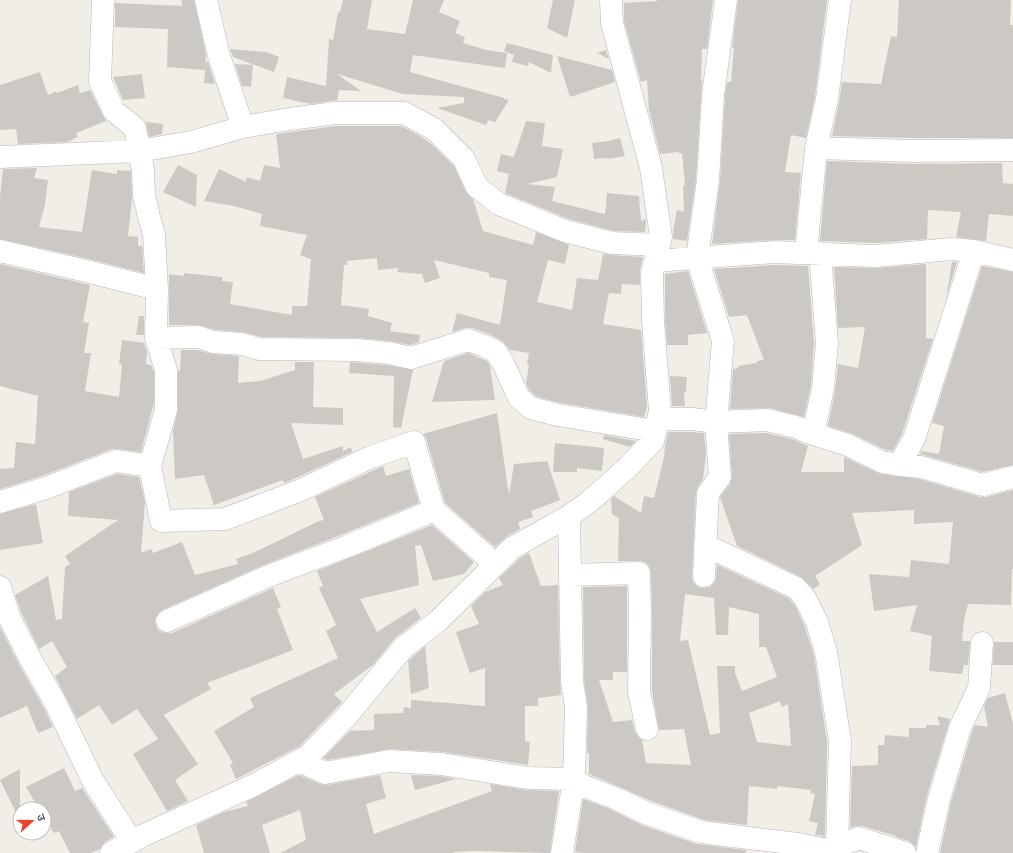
<svg xmlns="http://www.w3.org/2000/svg" width="1013" height="853" viewBox="0 0 1013 853" font-family="'Work Sans','Noto Sans Devanagari',sans-serif">
  <style>
    .building { fill: #ccc9c4; fill-rule: evenodd }
    .lines { fill: none; stroke-linecap: round; stroke-linejoin: round }
    .minor-casing { stroke: #b4b7bb; stroke-width: 23 }
    .minor { stroke: #fff; stroke-width: 22 }
  </style>
  <rect width="100%" height="100%" fill="#f0eee7"/>
  <path class="building" d="M182 0H194L206 54 205 70 167 67 168 29 115 27V3L182 6Z
    M343 0H372L367 29 405 34 413 0H444L439 12 460 21 455 33 465 37 463 43 486 50 507 53 505 68 413 55 410 72 504 98V99L509 100 495 122 488 120 486 125 437 108 464 103V97L403 94 337 74 361 91 339 90 337 100 311 104 283 98 287 77 326 86 329 39 333 40 338 12H340Z
    M553 0H575L567 38 547 28Z
    M657 0H713L707 49H702L701 80H702L696 179 687 241 673 239V231L677 210 684 212 683 185H685L682 153 679 154V152L660 154 649 110 647 80 641 82 624 21V3L657 1Z
    M738 0H827L815 97 806 138 791 135 785 172 801 173 795 240H773L712 244 720 181 725 96 727 82H731L734 47 732 48Z
    M899 0H1011L1010 25H1013V138H914L832 136 839 102 842 82 881 84 891 36 897 37Z
    M507 43 553 55 551 73 529 62 528 66 512 62 514 55 504 51Z
    M230 49 266 52 279 57 274 72 233 57Z
    M606 50 609 59 597 53Z
    M557 56 612 70 615 82 570 97Z
    M206 62H208L215 84 204 83Z
    M235 64 253 65 251 87 242 86Z
    M40 72 48 95 56 91 57 93 78 85 80 93 90 90 106 121 76 133 78 137 67 142 18 144 16 129 0 130V85Z
    M142 74 145 98 123 100 113 77Z
    M526 121 545 123 542 146 563 149 557 177 527 184 555 187 552 201 605 214 607 193 639 196 641 221 646 219 645 232 614 231 569 219 505 193 509 174 497 171 501 154 514 157Z
    M146 122 163 124 162 134 149 137Z
    M336 126H401L422 137 432 145 454 166 466 192 473 199 483 231 533 245 536 232 569 245 565 264 548 260 537 302 572 310 577 278 598 280 603 254 611 255 643 257 640 270V285L622 284 621 294 609 293 603 324 641 330 647 406 644 417 561 403 537 397 529 390 526 383 529 365 527 364 529 353 510 350 502 341 489 334 472 328H464L452 332 457 313 500 325 507 280 489 277V273L434 260 440 278 425 283 422 274 397 272 398 268 378 270 377 258 347 261V265H344L341 305 369 309 368 316 392 323 390 331 420 335 419 342 410 345 390 341 358 338 261 337 243 332 216 330 199 325H169V274L184 276V273L222 277V281L233 282 230 304 292 315V306H307L311 259 300 255 307 235 260 226 262 214 234 206 204 201 219 169 246 182 247 177 260 181 264 165 280 168 276 134Z
    M620 138 625 156 609 159V158L594 159 592 143 609 141Z
    M827 161 914 164 1002 163 1003 183 1013 184V216L989 214 986 241 956 237 961 212 928 210 927 239 875 243 820 241Z
    M178 165 197 175 196 207 163 192Z
    M37 168 34 178 48 180 45 205 39 227 82 232 92 170 117 174V170L131 171 132 199 128 236 138 237V246H142L144 273 85 258 0 239V197L3 169Z
    M952 262H957L946 298Z
    M0 264 90 285 83 322 89 323 84 353H91L85 391 119 397 122 365 119 364 122 340 144 343 147 352 146 364 151 365 154 372V403L141 452 118 449H112L42 476 0 489V469L14 468 16 442 35 444 38 396 0 386Z
    M926 264V338L933 339 902 434 893 451 886 450 853 434 828 426 835 391 838 364 858 368 865 327 838 328 834 267 876 268Z
    M774 265 808 266 814 343 811 386 804 417 770 408 730 409 733 369 738 368V366L757 363V361L764 360 747 315 729 317 714 269Z
    M982 266 1013 272V465L983 472 920 454 922 451 939 454 944 426 932 423Z
    M688 271 707 333 688 335V345H667L665 320V274Z
    M139 316H144V335H136Z
    M181 350H197L212 354 239 356 238 383 260 381 295 370V362H314L313 407 343 408V425L291 423 303 459 343 446V451L351 447 352 452 296 478 284 483 283 480 214 505 204 475 175 479 173 431 178 410V371H180Z
    M468 353 487 361 490 366 495 400 432 402 444 361Z
    M350 362 387 365 413 370 401 428 393 427 394 376 349 373Z
    M670 376 687 377 686 392H684L685 406H672Z
    M497 413 509 495 514 464 547 461 560 500 531 511 533 517 518 522 520 529 506 537 495 547 445 503 426 438 423 434Z
    M668 432H691L704 433 706 455 703 479 698 486 696 492 692 575 693 582 698 587 703 588 710 587 715 582 716 577 717 565 720 566 788 598 795 605 805 627 814 655 827 742 825 836 815 835 818 823 809 821 815 794 810 793 811 790 777 786V789L749 786 747 825 704 820 651 801 622 788 589 774V753H587L588 707 584 681 583 587 627 586V672H613V680H599L613 722 632 720 635 732 638 737 642 740 646 763 691 765 684 729 659 730 652 691V611L651 572 649 566 645 562 639 561H618L619 518 612 514 611 499 614 496 641 513 644 496 654 498 664 457 665 445ZM685 594 714 598 716 635H728L729 607 759 614V647H766L777 677 742 691 735 673V666H717L720 733 710 735 688 640 680 641ZM780 701 782 707 788 704 791 746 757 742 749 713Z
    M766 433 792 439 808 446 801 472H844V457L880 474 919 479 980 497H986L1013 490V569H1012L1011 605 968 604 964 620 962 641H970L968 665H964L962 674 929 671 932 636 910 631 917 605 874 611 869 574 909 577 911 560 949 564 953 522 914 524V510L852 513 862 545 815 576 820 584 814 589 801 577 737 546 720 497 730 484 732 477 729 434Z
    M604 435 636 441 630 447 603 439Z
    M555 443 604 448 602 471 577 468V472H553Z
    M383 466 386 476 409 469 419 503 343 534 266 564 162 610 157 614 155 620 156 626 159 631 165 633H172L273 588 281 607 277 609 293 650 207 683 211 689 164 715 198 764 175 780 188 801 167 811 133 754 158 739 137 709 112 725 99 705 77 719 55 676 67 667 52 641 39 649 21 612 15 595 48 576 56 620 62 619 65 567 70 564 65 556 118 520 68 516 69 492 117 474 139 477 145 502 141 553 151 549 153 553 182 542 195 575 238 564 236 559 253 553 319 521 324 520 315 497Z
    M36 504 43 543 0 550V514Z
    M432 525 474 562 464 574 433 581 421 545 415 546 419 585 360 599 377 632 415 608 421 618 395 638 374 664 334 694 342 702 300 746 236 779 230 765 233 763 214 731 254 707 250 698 338 658 326 631 336 625 319 588 323 586 317 571Z
    M529 553 541 586 558 585 560 682 561 695 538 698V706H525V741L530 742 528 765 443 752 390 749 327 760 323 758 350 731 374 730V714L403 713 404 707 411 708V700L485 706V668L470 673 456 632 479 624 471 606 485 592 503 585 499 578 520 558Z
    M0 627 20 666 44 708 53 727 38 733 27 706 0 718Z
    M994 642H1013V665H993Z
    M425 646 429 688 411 694 408 661Z
    M1005 693 1013 724V853H940L951 802 972 732 975 725 988 727 984 706 988 698Z
    M937 716 950 719 927 795 916 847 909 841 896 837V836L863 826H855L850 828 852 766 878 765V745H884L885 735 909 737V728H926V725H940Z
    M64 768 75 791 82 788 114 837 105 842 100 849 91 853H70L59 831 54 833 44 817V809H39L26 787Z
    M20 769V821L0 780Z
    M299 775 320 784 327 785 380 775 386 798 366 804 374 834 492 791 490 784 526 790 559 791 550 853 475 851 453 852 454 853H280L306 840 300 810 262 825 270 853H204L196 825 224 812 248 806 246 802Z
    M411 775 440 776 456 779 415 790Z
    M583 799 612 810 642 825 697 844 746 850V853H584L575 852Z"/>
  <g class="lines">
    <g class="minor-casing">
      <path id="minor" d="M103 0 100 81 114 111 135 128 143 170 144 195 149 217 154 234 157 289 156 338 166 370V410L150 466 161 521 225 519 301 490 371 457 414 442 434 510 495 564
        M206 0 219 56 243 127
        M816 148 914 151 1013 150
        M0 157 139 151 191 142 243 127 283 120 335 113H404L434 129 464 159 477 187 499 204 565 231 612 243 659 245
        M0 251 82 270 157 289
        M806 253 816 148 827 99 840 0
        M655 261 774 252 875 256 952 249 974 251 1013 260
        M156 338 199 337 213 342 242 344 259 349 357 350 389 353 411 358 468 340 485 346 496 352 503 363 519 398 531 408 558 415 655 431
        M659 419H692L716 422 767 420 796 427 813 434 848 445 882 462 899 465 921 467 983 485 1013 477
        M813 434 823 388 827 343 820 253
        M899 465 914 439 974 251
        M0 502 46 488 116 461 150 466
        M705 545 796 588 805 598 817 622 826 652 840 741 837 847
        M570 575 639 573 640 611 639 692 647 729
        M704 576 708 493 720 477 716 422 723 341 697 258 708 180 713 95 726 0
        M0 587 9 617 31 660 55 702 93 781 132 842
        M167 621 271 575 348 546 434 510
        M299 761 325 773 389 761 441 764 528 778 574 779 584 786 617 799 646 813 701 832 798 844 822 849 837 847 859 838 905 853
        M111 853 144 835 254 785 308 756 346 717 403 648 438 621 512 548 569 516 589 502 627 468 653 441 660 411 653 321 652 273 661 237 651 168 612 23 611 0
        M562 853 574 779 576 707 572 682 569 516
        M927 853 939 799 960 728 979 688 982 643"/>
    </g>
    <use href="#minor" class="minor"/>
  </g>
  <g transform="translate(32 821) rotate(69)"><circle r="19" fill="#ffffff" stroke="#bfc0c2"/>
  <path d="M0-3L7 15L0 10L-7 15Z" fill="#eb4232"/>
  <text y="-6" font-size="11" font-weight="bold" text-anchor="middle" fill="#5e6267">उ</text>
  </g>
</svg>
